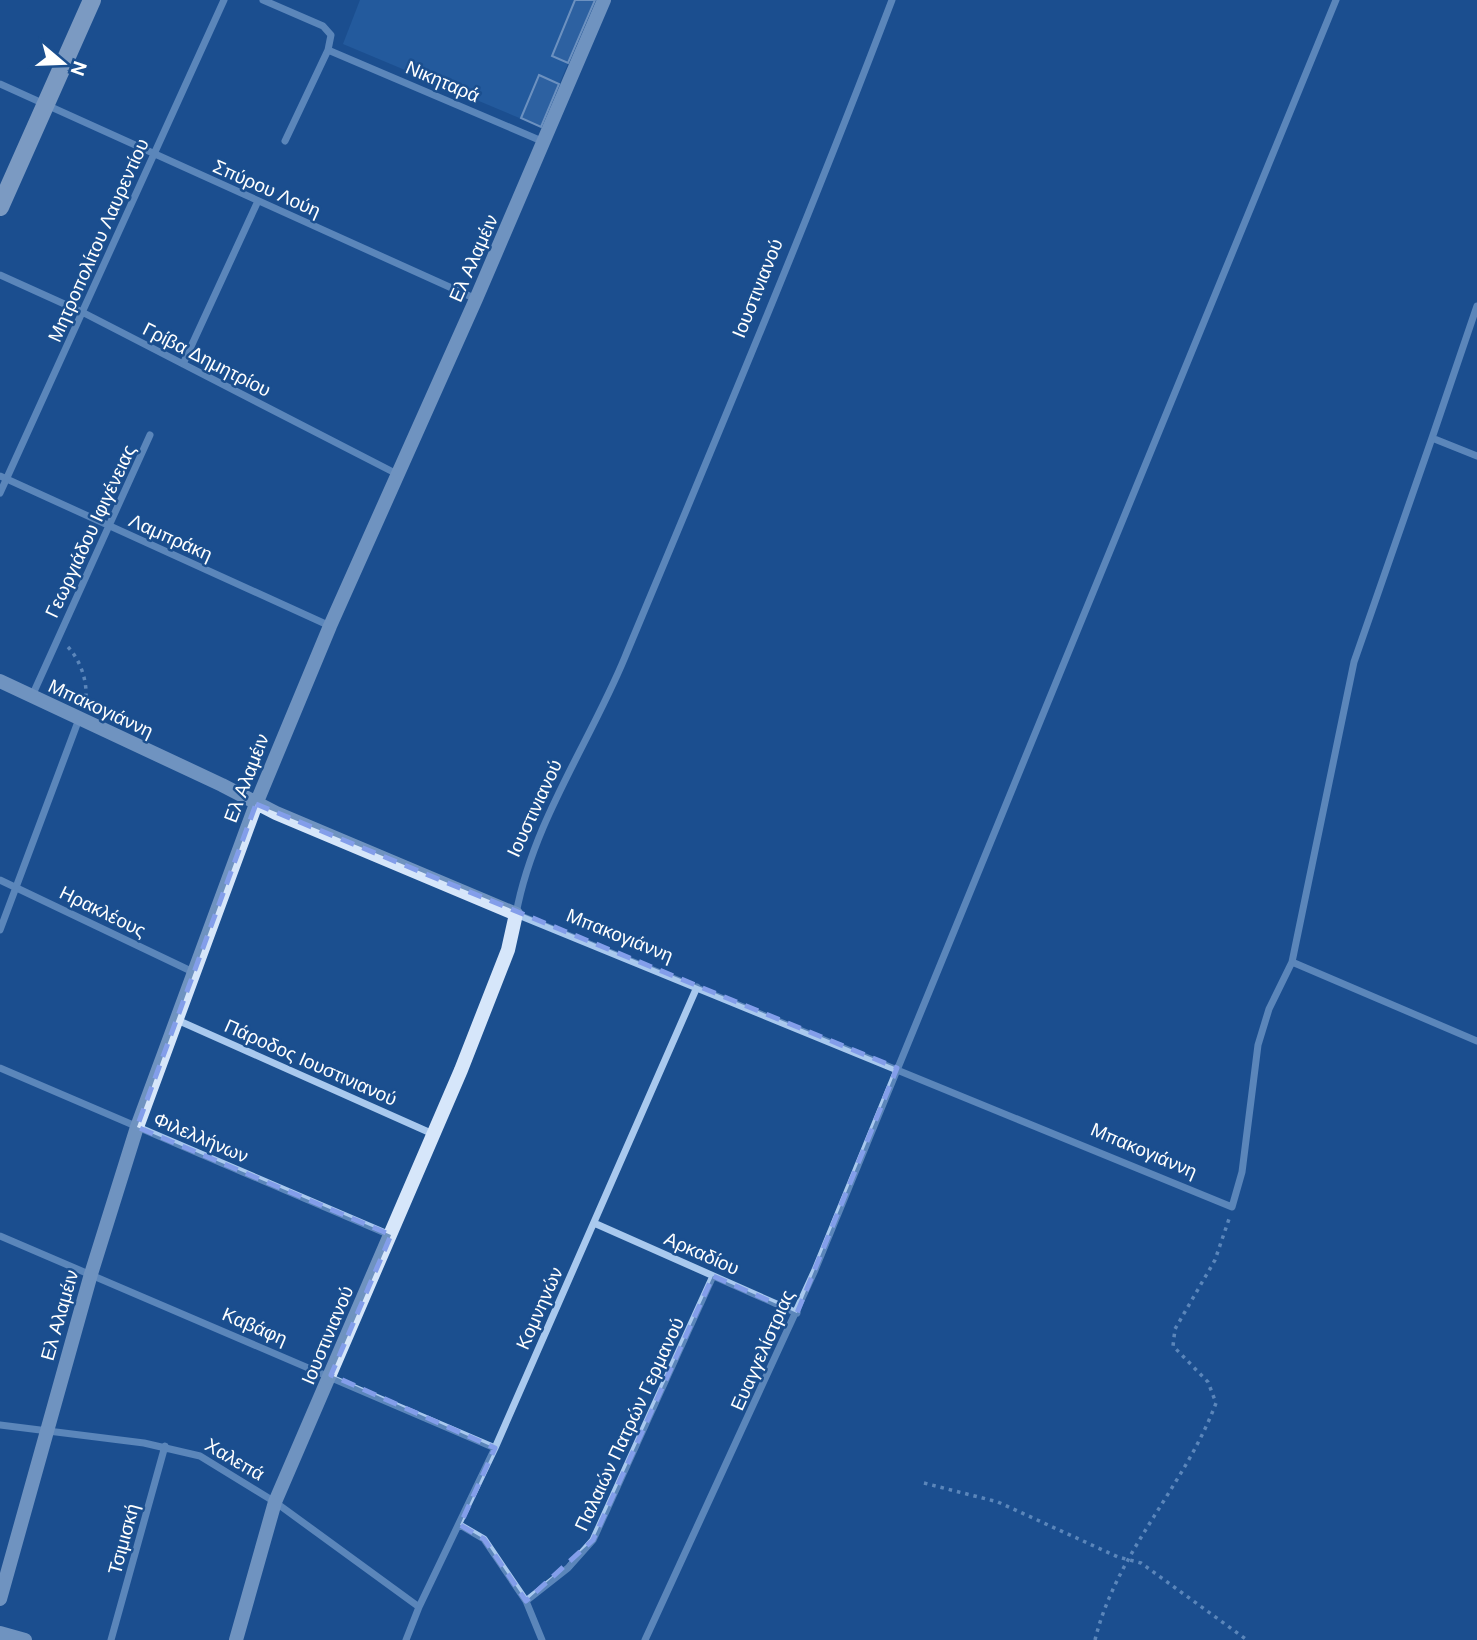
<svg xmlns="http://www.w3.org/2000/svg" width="1477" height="1640" viewBox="0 0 1477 1640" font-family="'DM Sans',sans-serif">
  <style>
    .green { fill: #2e69ad }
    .building { fill: #4478b7; stroke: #cfe3fa; stroke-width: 2 }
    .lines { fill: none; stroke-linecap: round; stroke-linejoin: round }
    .path { stroke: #a9c9ee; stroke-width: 3.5; stroke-dasharray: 3.5 5; stroke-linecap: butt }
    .street { stroke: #a9c9ee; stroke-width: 7 }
    .secondary { stroke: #d6e6fa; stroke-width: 14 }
    .primary { stroke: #f0f6ff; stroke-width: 18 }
    .marked { fill: none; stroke: #839eea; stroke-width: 5; stroke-dasharray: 14 9; stroke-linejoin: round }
    .labels { text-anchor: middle; stroke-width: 5; stroke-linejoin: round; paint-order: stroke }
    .street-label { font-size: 19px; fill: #fff; stroke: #1b4f8f }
  </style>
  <rect width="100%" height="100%" fill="#1b4f8f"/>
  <path class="green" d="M360 0H595L541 127 343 44Z"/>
  <path class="building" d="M575 0H595L568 63 552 56Z
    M539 75 559 84 541 127 521 118Z"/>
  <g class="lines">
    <path class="path" d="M68 647C81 661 89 684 85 704
      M924 1483 998 1502 1118 1557 1141 1563 1247 1640
      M1095 1640C1116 1553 1185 1486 1216 1403L1208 1382 1173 1346 1175 1329 1215 1260 1229 1219"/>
    <path class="street" d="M263 0 323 26 331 35 328 50 285 141
      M892 0C808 221 716 439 625 657 590 742 533 822 516 914L1232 1207 1242 1172 1258 1045 1269 1009 1292 962 1354 662 1432 438
      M328 50 544 142
      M0 84 476 299
      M0 275 82 312 397 474
      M1477 306 1432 438 1477 456
      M183 364 258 201
      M0 476 330 626
      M0 493 224 0
      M32 696 150 435
      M0 880 193 972
      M0 930 79 719
      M1292 962 1477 1041
      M175 1019 433 1134
      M0 1068 390 1235
      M594 1223 797 1313
      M0 1236 495 1448
      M0 1425 144 1443 200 1456 275 1502 419 1607
      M460 1525 484 1539 526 1601 542 1640
      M526 1601 568 1568 593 1540 713 1276
      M111 1640 165 1446
      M406 1640 419 1607 495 1448 697 987
      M645 1640 815 1270 1336 0"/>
    <path class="secondary" d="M0 681 222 785 276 813 516 914 508 950 461 1070 275 1502 236 1640
      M0 1599 91 1274 137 1127 256 804 330 626 476 299 604 0
      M0 1633 25 1640"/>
    <path class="primary" d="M0 207 92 0"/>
  </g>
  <path d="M0 0H1477V1640H0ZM256 804 897 1068 797 1313 713 1276 593 1540 526 1601 484 1539 460 1525 495 1448 331 1375 391 1235 137 1127Z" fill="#1b4f8f" fill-opacity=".55" fill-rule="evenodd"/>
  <path class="marked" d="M256 804 897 1068 797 1313 713 1276 593 1540 526 1601 484 1539 460 1525 495 1448 331 1375 391 1235 137 1127Z"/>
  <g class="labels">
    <g class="street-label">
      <text transform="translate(443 81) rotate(23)" y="7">Νικηταρά</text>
      <text transform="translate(267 188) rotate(24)" y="7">Σπύρου Λούη</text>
      <text transform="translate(98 240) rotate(-66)" y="7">Μητροπολίτου Λαυρεντίου</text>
      <text transform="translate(473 258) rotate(-66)" y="7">Ελ Αλαμέιν</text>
      <text transform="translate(757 288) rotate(-68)" y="7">Ιουστινιανού</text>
      <text transform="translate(207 359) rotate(27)" y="7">Γρίβα Δημητρίου</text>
      <text transform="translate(90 531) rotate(-65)" y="7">Γεωργιάδου Ιφιγένειας</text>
      <text transform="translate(171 537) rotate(24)" y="7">Λαμπράκη</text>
      <text transform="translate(101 708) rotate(25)" y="7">Μπακογιάννη</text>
      <text transform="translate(246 778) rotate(-69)" y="7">Ελ Αλαμέιν</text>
      <text transform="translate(534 808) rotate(-65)" y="7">Ιουστινιανού</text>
      <text transform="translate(103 911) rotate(26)" y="7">Ηρακλέους</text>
      <text transform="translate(620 935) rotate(22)" y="7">Μπακογιάννη</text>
      <text transform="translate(311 1062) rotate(24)" y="7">Πάροδος Ιουστινιανού</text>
      <text transform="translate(201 1137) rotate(23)" y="7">Φιλελλήνων</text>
      <text transform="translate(1144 1150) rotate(23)" y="7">Μπακογιάννη</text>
      <text transform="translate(702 1253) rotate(24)" y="7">Αρκαδίου</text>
      <text transform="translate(539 1308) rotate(-66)" y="7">Κομνηνών</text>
      <text transform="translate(59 1315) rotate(-74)" y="7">Ελ Αλαμέιν</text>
      <text transform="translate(255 1326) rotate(23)" y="7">Καβάφη</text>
      <text transform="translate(327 1335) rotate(-67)" y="7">Ιουστινιανού</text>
      <text transform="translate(762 1350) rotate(-66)" y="7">Ευαγγελίστριας</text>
      <text transform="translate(629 1424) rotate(-65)" y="7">Παλαιών Πατρών Γερμανού</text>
      <text transform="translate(235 1459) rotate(30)" y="7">Χαλεπά</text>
      <text transform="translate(123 1539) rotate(-75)" y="7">Τσιμισκή</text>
    </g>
  </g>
  <g transform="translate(63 63) rotate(109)" stroke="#1b4f8f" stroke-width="5" paint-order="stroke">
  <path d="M0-5L12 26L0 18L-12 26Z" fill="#ffffff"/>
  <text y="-10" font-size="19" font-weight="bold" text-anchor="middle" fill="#ffffff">N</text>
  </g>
</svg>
